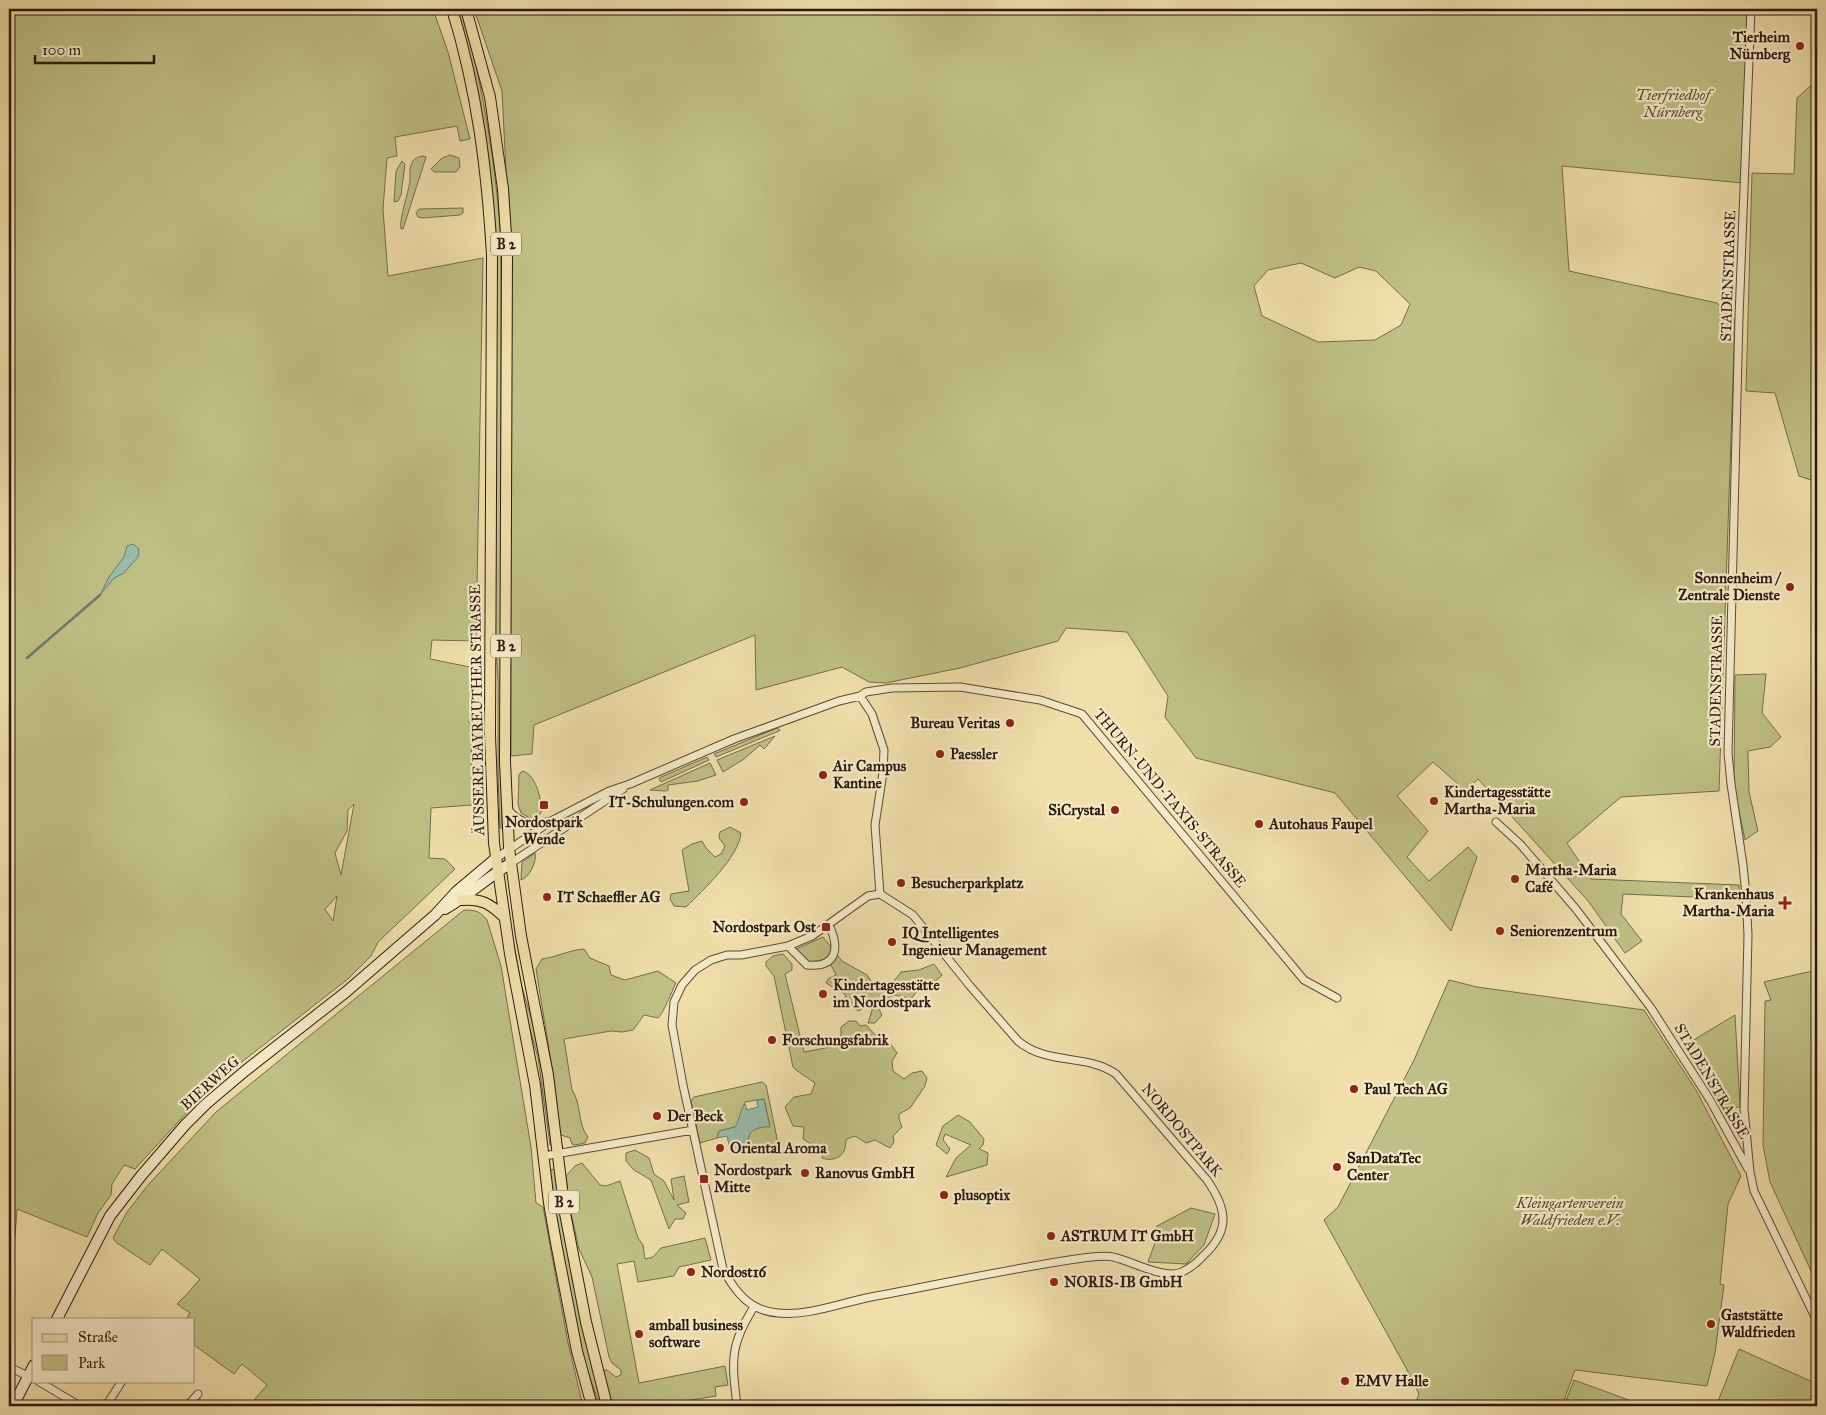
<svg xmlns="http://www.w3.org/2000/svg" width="1826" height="1415" viewBox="0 0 1826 1415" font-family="'IM FELL Great Primer',serif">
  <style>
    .green { fill: #bfc085; stroke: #756c4a; fill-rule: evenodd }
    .water { fill: #9abcab; stroke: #6e7b6d }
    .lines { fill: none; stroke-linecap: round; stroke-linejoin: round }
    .stream { stroke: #6e7b6d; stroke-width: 2.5 }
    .minor-casing { stroke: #5c4a36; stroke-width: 9 }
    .secondary-casing { stroke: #2b190f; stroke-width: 12 }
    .primary-casing { stroke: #2b190f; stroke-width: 12 }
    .minor { stroke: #f5eac8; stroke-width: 7 }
    .secondary { stroke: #f5eac8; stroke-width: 10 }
    .primary { stroke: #f0dfab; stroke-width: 10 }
    .poi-dot { fill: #8f2418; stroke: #f5eac8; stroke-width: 2 }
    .labels { text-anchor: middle; stroke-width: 4.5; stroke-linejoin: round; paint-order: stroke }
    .shield { fill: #f5eac8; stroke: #685846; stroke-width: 1 }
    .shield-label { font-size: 14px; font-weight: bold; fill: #2b190f }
    .poi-label { font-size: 15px; font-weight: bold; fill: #2b190f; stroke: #f5eac8; text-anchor: start }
    .park-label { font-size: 15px; font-style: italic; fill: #574b32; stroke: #f5eac8 }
    .street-label { font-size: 15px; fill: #2b190f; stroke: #f5eac8 }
  </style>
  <rect width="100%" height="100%" fill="#f0dfab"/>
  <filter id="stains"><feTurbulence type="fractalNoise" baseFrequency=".004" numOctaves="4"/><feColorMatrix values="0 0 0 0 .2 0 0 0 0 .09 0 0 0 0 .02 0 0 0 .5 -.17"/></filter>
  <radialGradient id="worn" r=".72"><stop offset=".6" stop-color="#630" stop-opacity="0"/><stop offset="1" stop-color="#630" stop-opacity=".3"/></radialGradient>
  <path class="green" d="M9 9H433L448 52 470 139 460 141 457 126 395 137 397 156 387 158 383 209 388 276 483 258 476 641 432 640 430 659 470 667 471 720 468 722H471L472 805 431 808 429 858 445 859 455 869 378 942 371 956 349 978 229 1072 188 1111 135 1169 124 1165 112 1184 111 1195 98 1213 87 1237 17 1209 12 1278 9 1277ZM354 804 341 875 335 853 347 831 348 810ZM337 896 333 921 325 909Z
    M456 9H461L465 21C484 93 496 166 501 241V761L502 828H500L498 775V680L494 615 496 238 488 156 481 111 475 79Z
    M474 9H1747L1743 183 1562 166 1569 271 1717 303 1735 320 1719 791 1621 797 1567 843 1591 879 1739 885 1740 899 1623 894 1621 914 1642 941 1625 953 1589 902 1478 779 1460 798 1458 784 1433 762 1397 796 1428 831 1407 857 1429 881 1468 847 1477 857 1451 931 1335 793 1196 758 1165 717 1168 696 1127 632 1066 628 1058 641 960 668 886 683 869 682 842 667 756 690 755 635 534 725 532 754 511 756 510 252 502 91ZM1301 263 1335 278 1359 267 1376 271 1410 304 1401 325 1375 340 1318 342 1262 316 1254 286 1268 270Z
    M1817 80V482L1799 476 1775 393 1746 391 1752 173 1794 174 1797 98Z
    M450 155 459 158 460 167 456 172H434L431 169 442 158Z
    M423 156 426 157 403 229H401C399 219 408 194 410 181 410 174 409 167 413 161 416 157 419 157 423 156Z
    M402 161 405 164 401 195 398 201 394 202 396 171Z
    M463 208V213L460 215 423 218 418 217 416 213 419 209Z
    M1766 674 1762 713 1781 737 1770 747 1748 751 1749 792 1758 831 1745 840 1734 786 1735 675Z
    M777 728 780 730 779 731 716 757 714 754Z
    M775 736 764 749 760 745 744 759 723 772 717 760Z
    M707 757 709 760 661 782 659 778Z
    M710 763 716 775 698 781 668 785V790L666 791 650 790Z
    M522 771C536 774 541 799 542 811L538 817 530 818 521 813 518 804 519 775Z
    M730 827 741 833C739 857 703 890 686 907L674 906 670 899 671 894 689 891 682 850 692 844 702 841 706 848 715 857 721 854 725 846 719 838 720 832Z
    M535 853C537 861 530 877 521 880L522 862Z
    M464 910C475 910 480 911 487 920L501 966 531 1147 536 1203 543 1207 568 1343 583 1406H249L267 1385 242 1364 234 1374 194 1345V1319H186L190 1313 177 1304 188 1293 200 1279 162 1249 150 1265 117 1243 113 1238 127 1212 148 1185 216 1112Z
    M512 934 522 987 538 1041 545 1084 552 1147 550 1145 538 1058 527 1019 516 965Z
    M823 937 842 961 867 975 875 987 888 989 901 972 919 970 934 964 942 975 936 981 924 982 911 999 895 995 882 1000 879 1009 882 1015 875 1023H868L873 1007 866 1005 859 1011 847 1005 845 994 826 983 828 979 836 975 831 965C813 964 807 963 794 950Z
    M584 949 590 958 609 966 611 975 625 980 658 971 676 983C672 991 663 1014 658 1018L644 1015 633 1030 622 1032 611 1031 564 1039 572 1090C582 1104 577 1124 588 1137L585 1143 575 1145 572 1144 570 1138 561 1135 560 1132 554 1080 536 969 542 959C557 957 569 950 584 949Z
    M783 954 792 964V970L785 974 804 1052 841 1045V1027L849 1021H856L860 1026 866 1025 879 1039 890 1043 897 1053 892 1061 893 1071 904 1079 912 1073 922 1071 927 1078 925 1086 910 1108 899 1114V1119L902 1127 893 1136 894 1142 890 1148 875 1140 866 1143 855 1136 847 1139C845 1142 846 1147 844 1151 840 1159 830 1161 822 1158L823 1151 803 1139 804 1127 793 1126 785 1107 794 1097 811 1094 815 1083 796 1070 793 1067 774 976 766 966V962L773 956Z
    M1817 970V1284L1770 1182 1763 1145 1765 1001 1771 1000 1764 982Z
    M1449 980 1477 987 1644 1010 1696 1090 1741 1176 1728 1204 1720 1284 1724 1285 1715 1353 1707 1386 1575 1370 1562 1406H1414L1419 1394 1405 1366 1324 1220 1338 1207 1414 1060Z
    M1735 1015 1740 1106 1724 1113 1687 1044Z
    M762 1082 766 1085 778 1143 775 1147 757 1151 752 1148H749C744 1131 755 1127 770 1126L764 1099 745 1102 740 1120 735 1127 719 1131 717 1138 700 1143 691 1101 694 1097Z
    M958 1115 970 1122 984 1139 983 1145 979 1149 988 1153 987 1165 946 1177 956 1158 971 1145 945 1134 943 1140 950 1149 947 1154 936 1145 943 1126Z
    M635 1150 649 1158 654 1174 664 1181 674 1200 671 1179 684 1176 689 1202 677 1205 686 1213 683 1219H675L669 1229 651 1180 634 1170 626 1161V1153Z
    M582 1163 600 1185 606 1186 620 1181 638 1238 643 1245 645 1259 653 1257 661 1248 705 1238 711 1260 679 1267 674 1276 638 1282 634 1261 617 1264 639 1383 725 1366 728 1385 715 1387 716 1396 656 1406H611L602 1373 603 1370H607L616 1377 621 1375V1370L612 1363 609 1357 592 1277 579 1249 569 1204 566 1176 575 1166Z
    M554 1169 555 1170 603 1406H600L584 1361 559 1242 550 1173 551 1170Z
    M1191 1208 1215 1214 1204 1245 1186 1264 1148 1262 1156 1240 1157 1226Z
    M1739 1349 1817 1384V1406H1716Z
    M1574 1380 1645 1406H1564Z"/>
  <path class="water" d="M133 544 139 549 138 557 124 573 114 578 100 595 109 577 124 557 127 546Z
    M764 1099 770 1127C756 1126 745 1132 749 1148L731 1153 727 1136 717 1138 719 1131 735 1127C740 1120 740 1109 745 1104L747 1110 758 1107 757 1100Z"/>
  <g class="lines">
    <path class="stream" d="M27 658 100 595
      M9 665 13 663"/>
    <g class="minor-casing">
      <path id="minor" d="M1751 9 1739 317 1728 753 1731 784 1743 865 1746 895 1748 935 1744 1109 1750 1172 1754 1191 1817 1321
        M860 696 872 714 884 750 883 773 875 825 880 894
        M507 808C519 824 530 824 548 822
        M1496 822 1520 844 1576 909 1651 1008 1710 1100 1748 1169
        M495 859 551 821 609 791 630 784 734 739 839 701 860 696 866 692 892 688 960 687 1040 700 1082 714 1304 980 1337 998
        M511 863 623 789
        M880 894 913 915 970 986 1018 1041C1048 1066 1086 1053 1116 1074L1207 1180C1227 1209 1231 1230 1203 1256 1197 1263 1190 1268 1182 1272 1164 1280 1132 1261 1113 1257 1105 1255 1092 1257 1083 1258 1012 1268 942 1284 871 1297 841 1303 809 1316 778 1313 750 1311 735 1292 723 1269L683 1085 672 1025 674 1002 682 985 695 970 711 960 727 955H741L788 946 812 936 868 896Z
        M788 946 807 965C837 968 840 948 829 925
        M544 1156 693 1130
        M9 1367 34 1379
        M38 1381 80 1406
        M106 1406 122 1381
        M187 1406 198 1394
        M737 1406C732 1362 729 1346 754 1307"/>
    </g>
    <g class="secondary-casing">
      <path id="secondary" d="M445 909C468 896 488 877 511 863
        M57 1319 110 1216 141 1176 185 1125 206 1104 245 1071 346 992 435 915 457 891 495 859
        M13 1406 34 1365"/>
    </g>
    <g class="primary-casing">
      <path id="primary" d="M452 9C477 90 487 170 492 255L490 735 494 843 510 954 535 1085 549 1203 556 1243 577 1351 592 1406
        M466 9 490 97 503 189 507 251 505 762 509 848 521 936 548 1075 565 1213 586 1322 607 1406
        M462 900C481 898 490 904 503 916"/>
    </g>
    <use href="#minor" class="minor"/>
    <use href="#secondary" class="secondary"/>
    <use href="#primary" class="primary"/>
  </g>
  <g class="poi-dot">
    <circle cx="1800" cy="46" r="5"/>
    <circle cx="1790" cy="587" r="5"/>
    <circle cx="1010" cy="723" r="5"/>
    <circle cx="940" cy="754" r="5"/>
    <circle cx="823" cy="775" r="5"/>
    <circle cx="1434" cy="801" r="5"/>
    <circle cx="744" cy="802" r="5"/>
    <rect x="539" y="800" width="10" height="10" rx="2.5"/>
    <circle cx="1115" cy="810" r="5"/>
    <circle cx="1259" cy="824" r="5"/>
    <circle cx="1515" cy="879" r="5"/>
    <circle cx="901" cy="883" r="5"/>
    <circle cx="547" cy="897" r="5"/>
    <path d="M1782.5 895.5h5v5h5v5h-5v5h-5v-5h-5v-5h5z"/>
    <rect x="821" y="922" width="10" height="10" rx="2.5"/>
    <circle cx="1500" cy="931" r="5"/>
    <circle cx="892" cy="942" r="5"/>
    <circle cx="823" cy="994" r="5"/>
    <circle cx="772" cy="1040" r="5"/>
    <circle cx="1354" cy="1089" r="5"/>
    <circle cx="657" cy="1116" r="5"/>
    <circle cx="720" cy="1148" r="5"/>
    <circle cx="1337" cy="1167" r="5"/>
    <circle cx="805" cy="1173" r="5"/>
    <rect x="699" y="1174" width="10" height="10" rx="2.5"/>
    <circle cx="944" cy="1195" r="5"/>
    <circle cx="1051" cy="1236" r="5"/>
    <circle cx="691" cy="1272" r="5"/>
    <circle cx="1054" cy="1282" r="5"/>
    <circle cx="1711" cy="1324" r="5"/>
    <circle cx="639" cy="1334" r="5"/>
    <circle cx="1345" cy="1381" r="5"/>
  </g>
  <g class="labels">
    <g class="shield">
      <rect x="491" y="232.5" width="30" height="23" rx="4"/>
      <rect x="491" y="634.5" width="30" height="23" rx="4"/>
      <rect x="549" y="1190.5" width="30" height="23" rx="4"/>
    </g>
    <g class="shield-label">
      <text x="506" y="249">B 2</text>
      <text x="506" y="651">B 2</text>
      <text x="564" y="1207">B 2</text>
    </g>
    <g class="poi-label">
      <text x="1790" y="42" text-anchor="end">Tierheim<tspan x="1790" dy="17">Nürnberg</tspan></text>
      <text x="1780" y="583" text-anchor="end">Sonnenheim /<tspan x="1780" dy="17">Zentrale Dienste</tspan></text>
      <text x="1000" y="728" text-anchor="end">Bureau Veritas</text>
      <text x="950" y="759">Paessler</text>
      <text x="833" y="771">Air Campus<tspan x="833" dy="17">Kantine</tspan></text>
      <text x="1444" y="797">Kindertagesstätte<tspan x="1444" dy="17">Martha-Maria</tspan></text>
      <text x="734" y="807" text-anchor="end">IT-Schulungen.com</text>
      <text x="1105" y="815" text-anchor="end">SiCrystal</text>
      <text x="544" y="827" text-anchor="middle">Nordostpark<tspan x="544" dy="17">Wende</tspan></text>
      <text x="1269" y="829">Autohaus Faupel</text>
      <text x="1525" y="875">Martha-Maria<tspan x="1525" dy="17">Café</tspan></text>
      <text x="911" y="888">Besucherparkplatz</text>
      <text x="1774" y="899" text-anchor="end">Krankenhaus<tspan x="1774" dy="17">Martha-Maria</tspan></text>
      <text x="557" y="902">IT Schaeffler AG</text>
      <text x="816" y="932" text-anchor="end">Nordostpark Ost</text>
      <text x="1510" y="936">Seniorenzentrum</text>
      <text x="902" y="938">IQ Intelligentes<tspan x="902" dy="17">Ingenieur Management</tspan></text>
      <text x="833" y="990">Kindertagesstätte<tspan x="833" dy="17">im Nordostpark</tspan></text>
      <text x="782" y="1045">Forschungsfabrik</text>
      <text x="1364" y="1094">Paul Tech AG</text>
      <text x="667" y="1121">Der Beck</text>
      <text x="730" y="1153">Oriental Aroma</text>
      <text x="1347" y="1163">SanDataTec<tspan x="1347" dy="17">Center</tspan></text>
      <text x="714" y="1175">Nordostpark<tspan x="714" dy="17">Mitte</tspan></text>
      <text x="815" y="1178">Ranovus GmbH</text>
      <text x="954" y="1200">plusoptix</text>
      <text x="1061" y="1241">ASTRUM IT GmbH</text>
      <text x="701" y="1277">Nordost16</text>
      <text x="1064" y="1287">NORIS-IB GmbH</text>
      <text x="1721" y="1320">Gaststätte<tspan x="1721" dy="17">Waldfrieden</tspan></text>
      <text x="649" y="1330">amball business<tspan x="649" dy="17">software</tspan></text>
      <text x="1355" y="1386">EMV Halle</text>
    </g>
    <g class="park-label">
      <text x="1673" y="100">Tierfriedhof<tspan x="1673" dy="17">Nürnberg</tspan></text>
      <text x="1570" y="1208">Kleingartenverein<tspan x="1570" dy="17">Waldfrieden e.V.</tspan></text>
    </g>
    <g class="street-label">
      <text transform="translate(1728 276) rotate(-88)" y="5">STADENSTRASSE</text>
      <text transform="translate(1716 681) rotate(-89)" y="5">STADENSTRASSE</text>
      <text transform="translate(477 710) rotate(-91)" y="5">ÄUSSERE BAYREUTHER STRASSE</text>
      <text transform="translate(1170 798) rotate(50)" y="5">THURN-UND-TAXIS-STRASSE</text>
      <text transform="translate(1712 1081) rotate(59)" y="5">STADENSTRASSE</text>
      <text transform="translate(210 1083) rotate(-42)" y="5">BIERWEG</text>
      <text transform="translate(1182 1130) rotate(50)" y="5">NORDOSTPARK</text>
    </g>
  </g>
  <rect width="1826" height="1415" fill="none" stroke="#f0dfab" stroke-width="30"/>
  <rect x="10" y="10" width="1806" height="1395" fill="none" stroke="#2b190f" stroke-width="2.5"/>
  <rect x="15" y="15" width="1796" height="1385" fill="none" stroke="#2b190f"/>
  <rect x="32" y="1318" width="162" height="65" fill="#f5eac8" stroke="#a4967e"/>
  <rect x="42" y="1334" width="25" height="8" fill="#f0dfab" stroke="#a4967e"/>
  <text x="78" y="1342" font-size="15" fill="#2b190f">Straße</text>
  <rect x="42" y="1355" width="25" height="15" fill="#bfc085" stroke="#a4967e"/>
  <text x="78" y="1368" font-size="15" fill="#2b190f">Park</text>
  <path d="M35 55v8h119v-8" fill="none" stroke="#2b190f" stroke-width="2.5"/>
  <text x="42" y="55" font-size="15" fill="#2b190f" stroke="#f5eac8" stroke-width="4" paint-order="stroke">100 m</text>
  <rect width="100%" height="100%" filter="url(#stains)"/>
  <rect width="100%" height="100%" fill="url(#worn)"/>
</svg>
